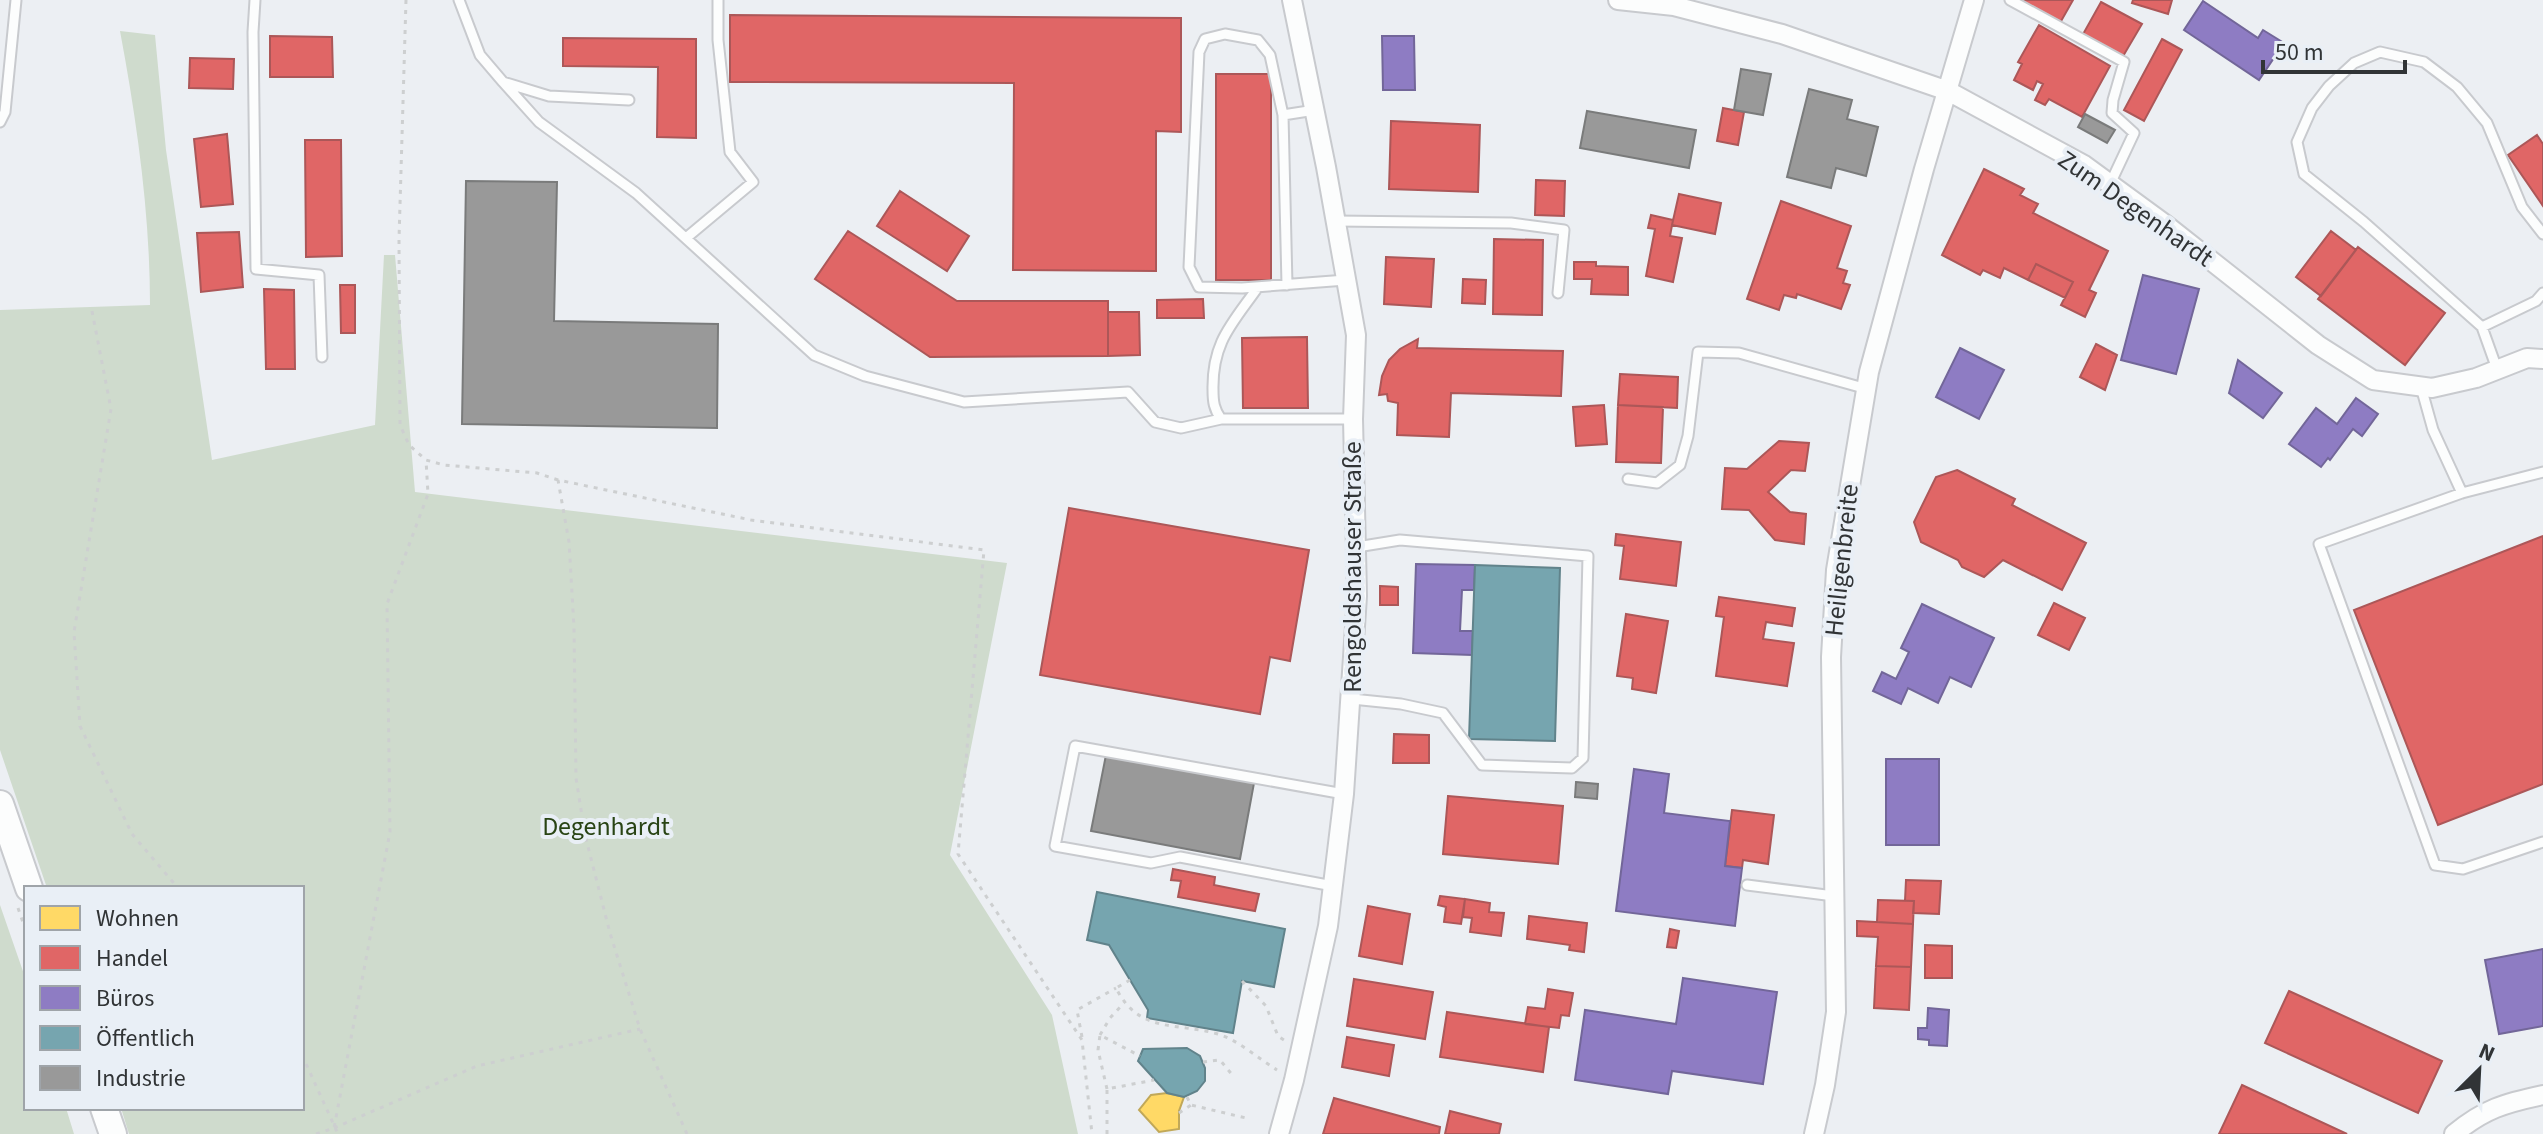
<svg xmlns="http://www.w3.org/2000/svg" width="2543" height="1134" viewBox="0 0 2543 1134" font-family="'Source Sans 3',sans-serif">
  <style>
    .green { fill: #cfdbcd }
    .homes { fill: #ffd966; stroke: #c1a858; stroke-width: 2 }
    .shops { fill: #e06666; stroke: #ac5758; stroke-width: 2 }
    .offices { fill: #8e7cc3; stroke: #726699; stroke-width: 2 }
    .public { fill: #76a5af; stroke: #61838b; stroke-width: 2 }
    .industry { fill: #999; stroke: #7a7b7b; stroke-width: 2 }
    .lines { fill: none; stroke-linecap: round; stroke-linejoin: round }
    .lane-casing { stroke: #c8cace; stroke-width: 13 }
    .street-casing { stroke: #c8cace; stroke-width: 22 }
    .secondary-casing { stroke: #c8cace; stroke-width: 30 }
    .path { stroke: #cdcfd0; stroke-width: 3; stroke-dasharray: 4 6; stroke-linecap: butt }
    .lane { stroke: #fcfdfd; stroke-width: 9 }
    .street { stroke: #fcfdfd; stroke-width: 18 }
    .secondary { stroke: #fcfdfd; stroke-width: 26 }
    .labels { text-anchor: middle; stroke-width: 8; stroke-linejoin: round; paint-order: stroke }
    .street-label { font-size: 26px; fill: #313436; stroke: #e9eff6 }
    .park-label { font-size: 26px; fill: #294415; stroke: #e9eff6 }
  </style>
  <rect width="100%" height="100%" fill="#eceff3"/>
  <path class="green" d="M120 31 155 35 166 150 212 460 375 425 384 255H395L415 492 1007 563 950 855 1052 1015 1078 1134H129L121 1108H302V888H47L0 750V310L150 305C150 213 137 122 120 31Z
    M0 905 26 980V1108H66L74 1134H0Z"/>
  <path class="homes" d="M1167 1093 1184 1097 1179 1111V1129L1159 1132 1139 1110 1151 1095Z"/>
  <path class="shops" d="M2018 0H2073L2060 23Z
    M2133 0H2172L2168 14 2132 3Z
    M2101 2 2142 24 2122 58 2082 36Z
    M730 15 1181 18V132L1156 131V271L1013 270 1014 83 730 82Z
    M2039 25 2110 66 2082 117 2049 99 2045 105 2035 100 2043 84 2037 81 2033 90 2014 80 2022 64 2018 62Z
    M270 36 332 37 333 77H270Z
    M563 38 696 39V138L657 137 658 67 563 66Z
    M2162 39 2182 50 2144 121 2124 110Z
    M190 58 234 59 233 89 189 88Z
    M1216 74H1271V280H1216Z
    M1723 108 1744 112 1738 145 1717 141Z
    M1391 121 1480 125 1478 192 1389 189Z
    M227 134 233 204 201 207 194 139Z
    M2537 135 2543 144V206L2508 155Z
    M305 140H341L342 256 306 257Z
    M1984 169 2024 189 2020 195 2038 204 2033 213 2108 251 2089 290 2096 293 2085 317 2061 305 2073 282 2036 264 2028 280 2004 268 2000 278 1983 270 1980 275 1942 255Z
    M1536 180 1565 181 1564 216 1535 215Z
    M900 191 969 236 947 271 877 226Z
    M1679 194 1721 203 1715 234 1672 225Z
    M1781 201 1851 226 1837 268 1847 271 1843 283 1850 285 1841 309 1797 294 1796 298 1784 295 1779 310 1747 299Z
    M1651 215 1673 220 1670 236 1682 238 1673 282 1646 276 1655 229 1648 228Z
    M848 231 957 301H1108V356L930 357 815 279Z
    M2331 231 2356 250 2321 296 2296 277Z
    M239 232 243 287 201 292 197 233Z
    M1494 239 1543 240 1542 315 1493 314Z
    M2358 247 2445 313 2405 365 2318 299Z
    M1386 257 1434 259 1431 307 1384 304Z
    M1574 262H1596V266L1628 267V295L1591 294 1592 279H1574Z
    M2036 264 2073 282 2065 298 2028 280Z
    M1463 279 1486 280 1485 304 1462 303Z
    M340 285H355V333H341Z
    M264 289 294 290 295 369H266Z
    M1203 299 1204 318H1157V300Z
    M1108 312H1139L1140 355 1108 356Z
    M1307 337 1308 408H1243L1242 338Z
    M1418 339 1417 348 1563 351 1561 396 1451 393 1449 437 1397 435 1398 403 1388 401 1387 394 1379 395 1382 376 1389 360 1400 349Z
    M2096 344 2117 355 2105 390 2080 377Z
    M1620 374 1678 377 1677 408 1618 405Z
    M1604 405 1607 444 1576 446 1573 407Z
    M1618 405 1663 407 1661 463 1616 462Z
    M1779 441 1809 443 1805 471 1791 470 1768 492 1790 512 1806 514 1804 544 1775 540 1749 510 1722 509 1725 468 1747 469Z
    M1957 470 2015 499 2012 505 2086 543 2062 590 2003 560 1984 577 1962 567 1958 560 1921 542 1914 522 1936 477Z
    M1069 508 1309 550 1290 661 1270 657 1260 714 1040 675Z
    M1616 534 1681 542 1676 586 1620 579 1624 546 1615 545Z
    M2543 536V784L2438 825 2354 610Z
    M1380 586 1398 587V605H1380Z
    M1719 597 1795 608 1792 626 1766 622 1763 639 1794 643 1787 686 1716 676 1724 617 1716 616Z
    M2054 603 2085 618 2069 650 2038 635Z
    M1626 614 1668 621 1656 693 1632 689 1633 678 1617 676Z
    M1394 734 1429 735V763H1393Z
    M1448 796 1563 806 1558 864 1443 854Z
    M1732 810 1774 815 1768 864 1743 860 1742 868 1725 866Z
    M1173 869 1215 877 1214 885 1259 894 1255 911 1178 897 1181 881 1171 880Z
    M1906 880 1941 881 1939 914 1913 913 1914 901H1905Z
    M1440 896 1465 899 1461 924 1444 922 1446 907 1438 905Z
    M1465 899 1490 903 1489 912 1504 913 1501 936 1470 932 1472 918 1463 917Z
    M1878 900 1914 901 1913 924 1877 922Z
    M1368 906 1410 914 1402 964 1359 956Z
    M1529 916 1587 923 1584 952 1569 950 1570 945 1527 939Z
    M1857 921 1913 924 1911 967 1876 966 1878 937 1857 936Z
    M1670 929 1679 931 1676 948 1667 947Z
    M1925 945 1952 946V978H1925Z
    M1876 966 1911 967 1909 1010 1874 1008Z
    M1354 979 1433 992 1425 1039 1347 1026Z
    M1548 989 1573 993 1569 1016 1561 1015 1559 1028 1525 1024 1528 1007 1545 1009Z
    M2289 991 2442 1061 2418 1113 2265 1043Z
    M1447 1012 1549 1027 1543 1072 1440 1057Z
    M1347 1037 1394 1045 1389 1076 1342 1067Z
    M2242 1085 2347 1134H2219Z
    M1334 1098 1440 1127 1439 1134H1323Z
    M1450 1111 1501 1124 1499 1134H1445Z"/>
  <path class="offices" d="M2203 1 2258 38 2263 30 2284 43 2259 80 2184 30Z
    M1382 36H1414L1415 90H1383Z
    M2143 275 2199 289 2176 374 2121 360Z
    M1960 348 2004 370 1979 419 1936 397Z
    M2238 360 2282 393 2263 418 2229 393Z
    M2356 398 2378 414 2362 436 2353 429 2330 460 2328 458 2321 467 2289 444 2316 408 2337 424Z
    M1416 564 1475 565 1474 590H1462L1460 631H1473L1472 655 1413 653Z
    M1922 604 1994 638 1971 687 1950 677 1938 703 1908 688 1901 704 1873 691 1882 672 1896 679 1909 652 1901 648Z
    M1886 759H1939V845H1886Z
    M1634 769 1669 774 1664 813 1730 821 1725 866 1742 868 1735 926 1616 911Z
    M2543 949V1026L2499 1034 2485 960Z
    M1683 978 1777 992 1763 1084 1672 1071 1668 1094 1575 1080 1585 1010 1676 1024Z
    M1928 1008 1949 1010 1947 1046 1929 1045V1040L1918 1039V1028H1927Z"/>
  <path class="public" d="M1475 565 1560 568 1555 741 1469 739Z
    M1097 892 1285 929 1274 987 1242 981 1233 1033 1147 1018 1148 1010 1109 945 1087 940Z
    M1187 1048 1200 1056 1205 1068V1081L1197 1091 1184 1097 1167 1093 1138 1061 1143 1049Z"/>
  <path class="industry" d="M1741 69 1771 74 1763 115 1734 110Z
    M1809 89 1852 100 1847 119 1878 127 1866 176 1836 168 1831 188 1787 177Z
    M1587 111 1696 130 1689 168 1580 148Z
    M2085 114 2115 130 2107 143 2078 127Z
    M466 181 557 182 554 321 718 324 717 428 462 424Z
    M1106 755 1254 783 1240 859 1091 831Z
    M1576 782 1598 784 1597 799 1575 797Z"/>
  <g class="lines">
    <g class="lane-casing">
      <path id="lane" d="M255 0 253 32 256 269 319 275 322 357
        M459 0 480 55 503 82 549 96 629 100
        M2010 0 2124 62 2113 100 2112 113 2134 133 2110 184
        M503 82 539 122 636 193 814 355 865 376 964 402 1128 392 1155 422 1181 428 1221 419
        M1283 115 1270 55 1258 40 1225 34 1205 39 1199 52 1189 267 1199 287 1242 288 1346 280
        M0 122 5 112 16 0
        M1336 221 1511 223 1564 230 1558 293
        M686 238 753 182 730 152 718 40V0
        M1287 285 1283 115 1315 110
        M1258 287C1232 324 1212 342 1213 390 1213 402 1214 409 1221 419H1353
        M2482 327 2536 301 2543 293
        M2497 369 2482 327 2364 222 2304 174 2297 142 2312 108 2329 86 2354 63 2380 52 2424 62 2457 87 2487 123 2522 207 2543 234
        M2421 387 2433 430 2462 493
        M2543 472 2462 493 2319 544 2435 865 2463 869 2543 842
        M1628 479 1657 483 1680 465 1688 436 1698 352 1739 353 1867 389
        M1352 699 1401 704 1443 713 1482 765 1572 768 1583 758 1588 556 1400 540 1357 547
        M1747 885 1834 896
        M1333 886 1180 857 1151 863 1055 846 1075 746 1344 794"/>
    </g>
    <g class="street-casing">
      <path id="street" d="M1618 0 1674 6 1782 34 1948 91 2084 165 2166 225 2318 345 2373 380 2432 388 2476 378 2527 358 2543 359
        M1279 1134 1294 1080 1328 926 1344 794 1357 596 1353 419 1356 335 1326 167 1292 0
        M1814 1134 1825 1085 1836 1012 1831 657 1836 570 1869 372 1924 169 1974 0
        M2454 1134C2484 1109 2505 1103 2543 1095"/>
    </g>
    <g class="secondary-casing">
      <path id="secondary" d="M0 804 29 888
        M104 1108 113 1134"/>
    </g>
    <path class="path" d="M406 0 399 239 400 425 409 445 426 460 444 465 537 473 558 480
      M92 311 111 409 74 632 80 726 132 834 178 888
      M18 908 26 931
      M1130 980 1116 988C1139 1034 1176 1022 1218 1034 1238 1040 1259 1059 1277 1070
      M1242 981 1266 1006 1278 1036 1284 1040
      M1100 1035 1110 1018 1124 1003
      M1082 1037 1077 1010 1116 988
      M302 1055 338 1134
      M1203 1062 1220 1060 1234 1077
      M1107 1089 1098 1050 1100 1035 1140 1056
      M1187 1097 1191 1105 1246 1118
      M1179 1113 1191 1105
      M334 1128 477 1066 640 1029
      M316 1134 334 1128 390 832 387 604 428 494 426 460
      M687 1134 640 1029 610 933 585 835 576 778 574 627 569 542 558 480 751 520 984 550 958 854 1082 1040 1092 1134
      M1107 1134V1089L1154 1080"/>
    <use href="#lane" class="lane"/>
    <use href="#street" class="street"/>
    <use href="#secondary" class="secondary"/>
  </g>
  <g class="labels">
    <g class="street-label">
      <text transform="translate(2136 208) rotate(35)" y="9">Zum Degenhardt</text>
      <text transform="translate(1841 560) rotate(-84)" y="9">Heiligenbreite</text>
      <text transform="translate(1352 567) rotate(-90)" y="9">Rengoldshauser Straße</text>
    </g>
    <g class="park-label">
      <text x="606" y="835">Degenhardt</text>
    </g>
  </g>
  <rect x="24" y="886" width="280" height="224" fill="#e9eff6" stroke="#9fa4a9" stroke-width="2"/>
  <rect x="40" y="906" width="40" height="24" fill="#ffd966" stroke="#9fa4a9" stroke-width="2"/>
  <text x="96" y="926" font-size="24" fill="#313436">Wohnen</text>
  <rect x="40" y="946" width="40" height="24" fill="#e06666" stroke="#9fa4a9" stroke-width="2"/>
  <text x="96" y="966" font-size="24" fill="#313436">Handel</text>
  <rect x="40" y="986" width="40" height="24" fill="#8e7cc3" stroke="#9fa4a9" stroke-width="2"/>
  <text x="96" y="1006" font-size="24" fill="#313436">Büros</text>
  <rect x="40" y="1026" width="40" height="24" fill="#76a5af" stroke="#9fa4a9" stroke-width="2"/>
  <text x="96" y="1046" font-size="24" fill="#313436">Öffentlich</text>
  <rect x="40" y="1066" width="40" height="24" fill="#999999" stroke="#9fa4a9" stroke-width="2"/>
  <text x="96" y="1086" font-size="24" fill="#313436">Industrie</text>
  <g transform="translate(2479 1070) rotate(24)" stroke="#e9eff6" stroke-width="6" paint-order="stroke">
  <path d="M0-6L14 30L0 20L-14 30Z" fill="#313436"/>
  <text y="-12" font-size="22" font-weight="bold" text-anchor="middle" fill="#313436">N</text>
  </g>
  <path d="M2263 60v12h142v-12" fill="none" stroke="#313436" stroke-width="4"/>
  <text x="2275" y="60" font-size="24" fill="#313436" stroke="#e9eff6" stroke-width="6" paint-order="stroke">50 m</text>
</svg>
